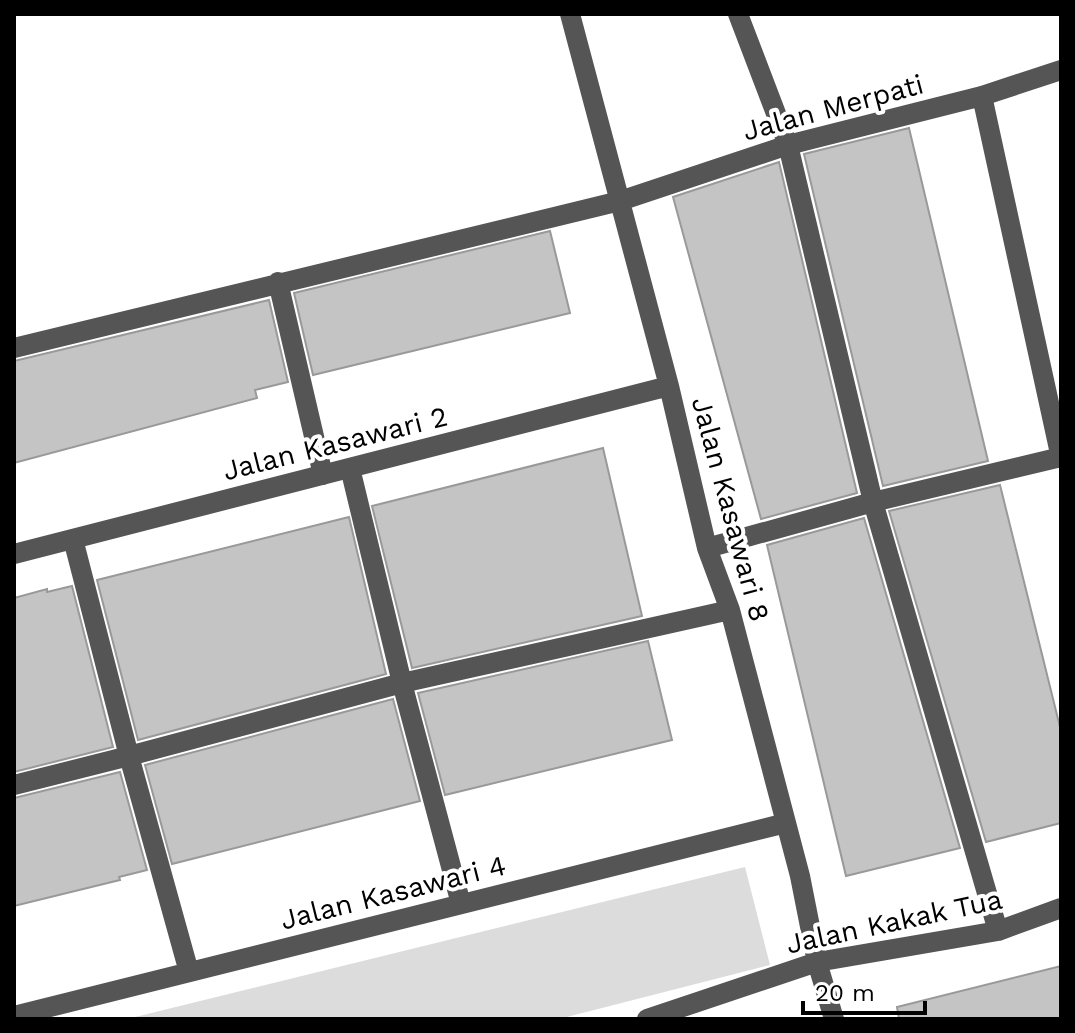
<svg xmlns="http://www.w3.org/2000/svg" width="1075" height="1033" viewBox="0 0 1075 1033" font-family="'Work Sans',sans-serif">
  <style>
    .green { fill: #dcdcdc }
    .building { fill: #c4c4c4; stroke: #999; stroke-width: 2 }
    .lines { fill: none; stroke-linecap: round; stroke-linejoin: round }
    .minor { stroke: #555; stroke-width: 20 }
    .labels { text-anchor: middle; stroke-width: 8; stroke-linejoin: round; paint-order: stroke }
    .street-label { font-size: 28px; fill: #000; stroke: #fff }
  </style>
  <rect width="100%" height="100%" fill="#fff"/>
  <path class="green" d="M745 867 770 965 559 1019H127Z"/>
  <path class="building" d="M909 128 988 461 883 486 804 154Z
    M779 162 857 493 761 519 673 197Z
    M550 231 570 313 313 375 294 293Z
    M269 300 288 382 255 390 257 398 14 463V361Z
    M603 448 642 616 412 668 372 506Z
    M1000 485 1061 731V823L986 842 889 511Z
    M349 517 386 674 138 740 97 580Z
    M864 518 960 848 846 876 767 545Z
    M72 586 113 747 14 772V598L47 589V592Z
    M648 641 672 740 445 795 418 693Z
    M393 699 420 801 172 864 145 765Z
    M120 772 147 870 119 877 120 880 14 906V798Z
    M1061 966V1019H899L897 1007Z"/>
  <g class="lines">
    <path class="minor" d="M570 14 669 386 707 548 730 610 800 876 817 962 834 1019
      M738 14 788 145 873 502 998 931
      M982 96 1061 458
      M278 282 323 475
      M14 348 620 201 788 145 982 96 1061 70
      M350 468 402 683 461 904
      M73 539 129 756 189 972
      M707 548 873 502 1061 457
      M14 554 669 386
      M14 785 129 756 402 683 730 610
      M14 1016 786 823
      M647 1019 817 962 998 931 1061 908"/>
  </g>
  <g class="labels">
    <g class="street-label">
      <text transform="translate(833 107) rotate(-15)" y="10">Jalan Merpati</text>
      <text transform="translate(335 443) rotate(-14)" y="10">Jalan Kasawari 2</text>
      <text transform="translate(731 509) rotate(75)" y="10">Jalan Kasawari 8</text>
      <text transform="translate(393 892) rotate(-14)" y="10">Jalan Kasawari 4</text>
      <text transform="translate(894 921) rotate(-12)" y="10">Jalan Kakak Tua</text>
    </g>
  </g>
  <rect width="1075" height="1033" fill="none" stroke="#000000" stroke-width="32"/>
  <path d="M803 1001v12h122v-12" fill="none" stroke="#000000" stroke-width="4"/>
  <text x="815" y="1001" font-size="24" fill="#000000" stroke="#ffffff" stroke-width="6" paint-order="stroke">20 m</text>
</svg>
